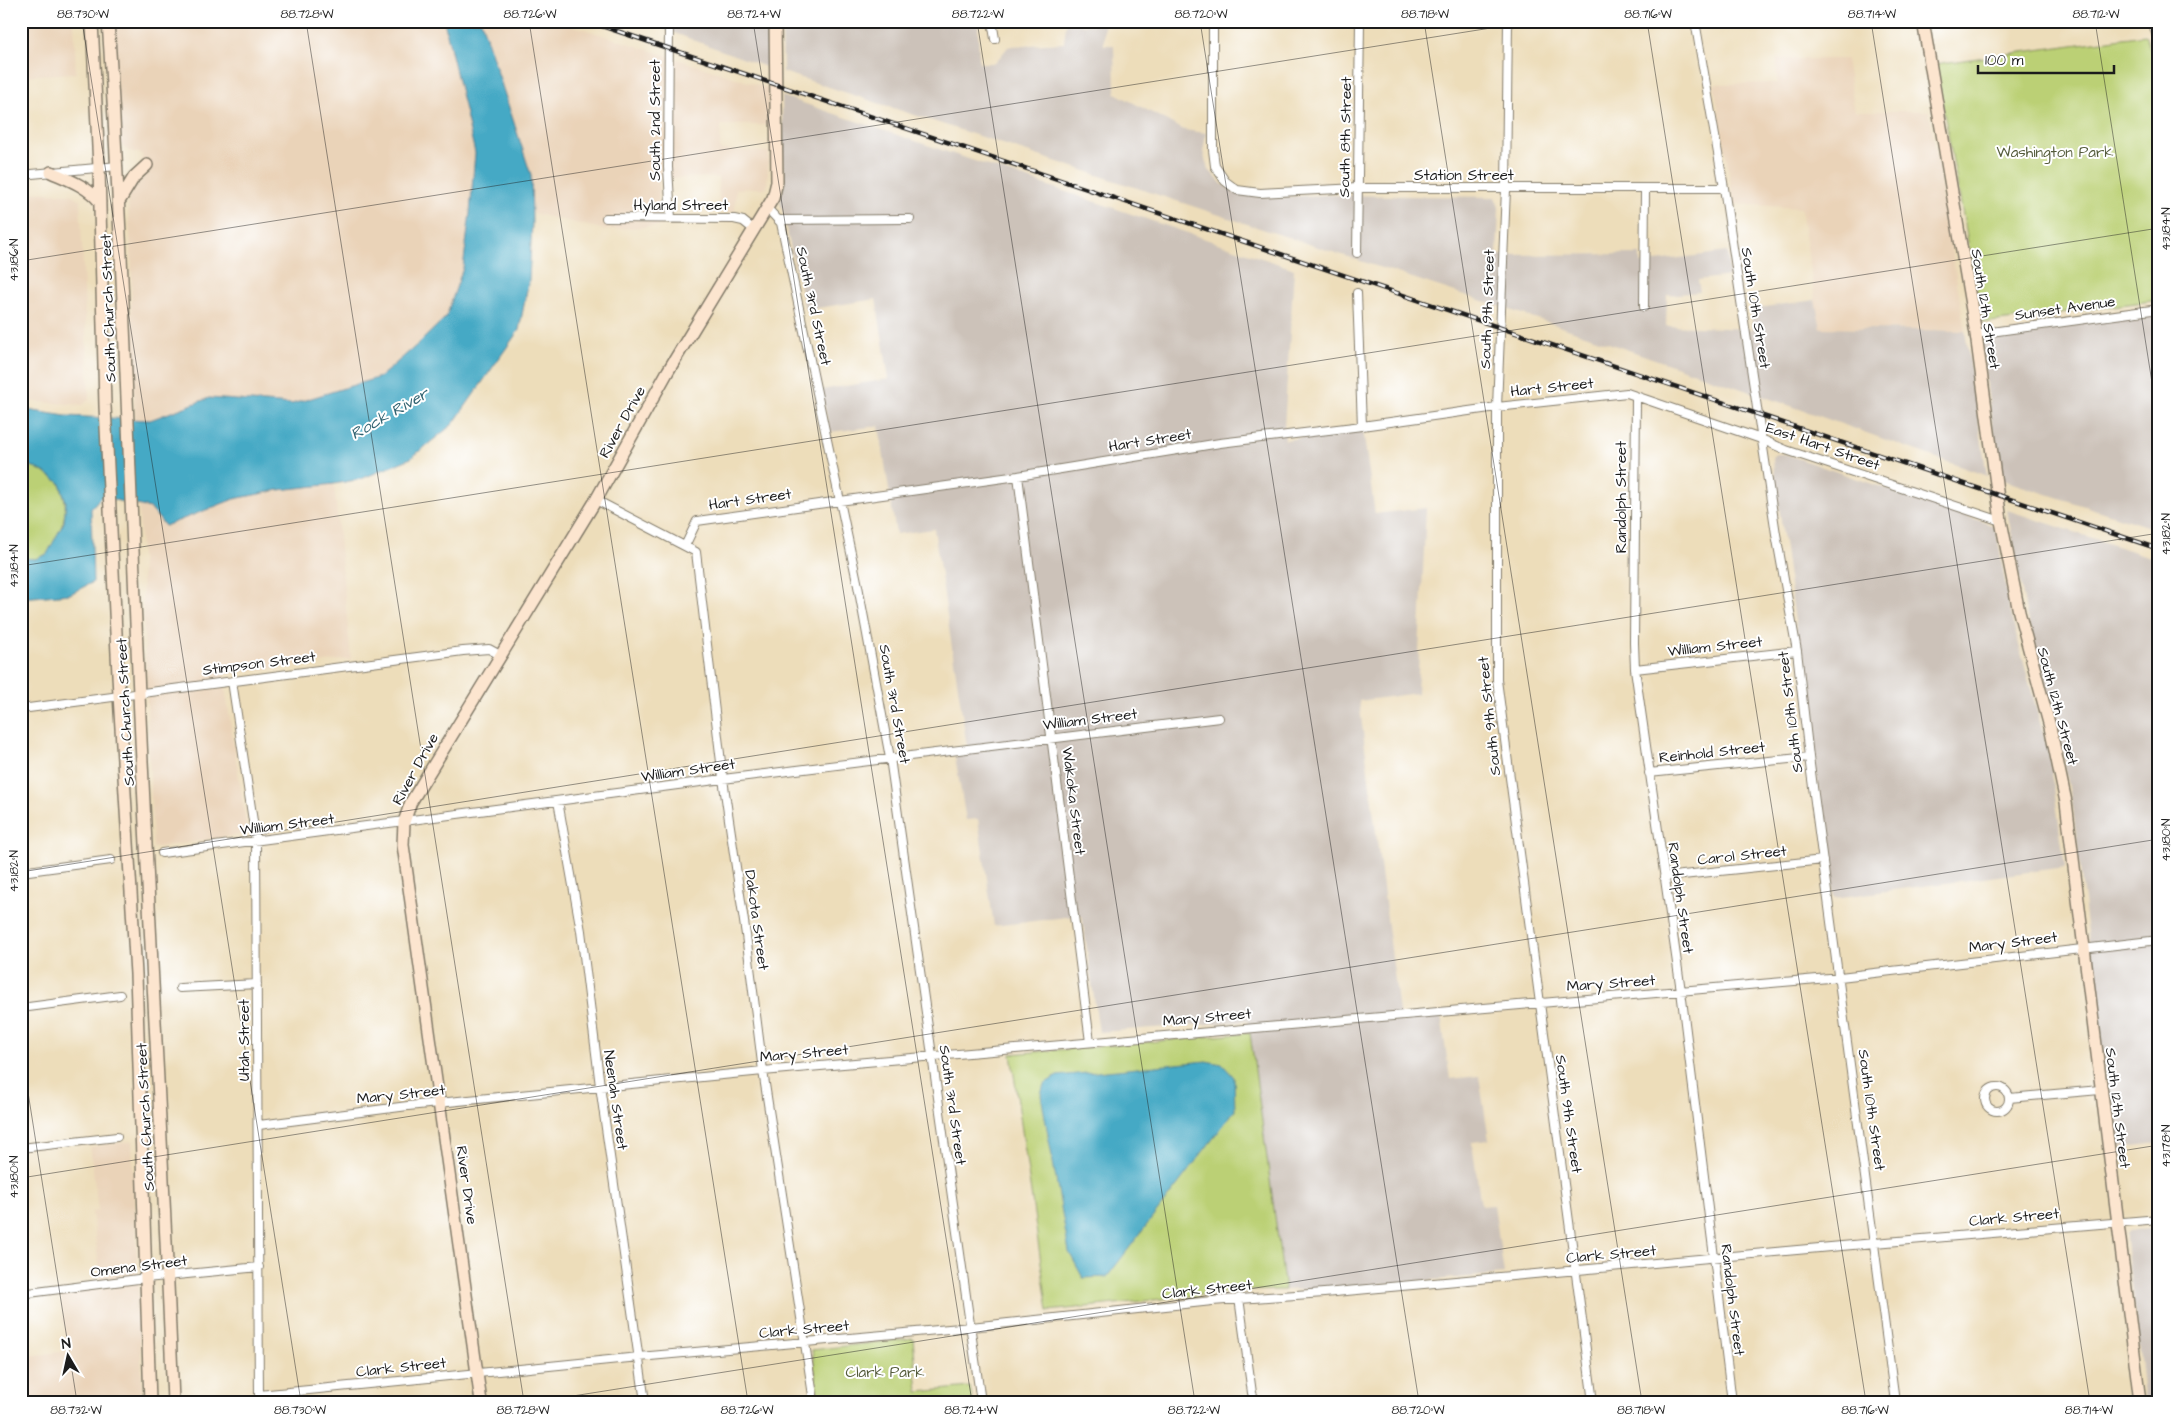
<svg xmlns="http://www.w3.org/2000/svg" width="2180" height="1423" viewBox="0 0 2180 1423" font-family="'Architects Daughter',sans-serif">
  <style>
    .built { fill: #ead3b8 }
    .industrial { fill: #ccc2b9 }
    .green { fill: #bbd074; stroke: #6c7648 }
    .water { fill: #45a9c5; stroke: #306270 }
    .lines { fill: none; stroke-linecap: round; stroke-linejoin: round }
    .street-casing { stroke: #847c6b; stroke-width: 10 }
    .secondary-casing { stroke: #847c6b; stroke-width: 14 }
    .street { stroke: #fff; stroke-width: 8 }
    .secondary { stroke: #fce5cf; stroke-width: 11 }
    .rail-casing { stroke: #1c1c1c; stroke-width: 4.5 }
    .rail { stroke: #fff; stroke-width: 2.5; stroke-dasharray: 8; stroke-linecap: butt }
    .ticks { fill: none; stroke: #1c1c1c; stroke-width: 1; stroke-opacity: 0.45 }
    .labels { text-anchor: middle; stroke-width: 4; stroke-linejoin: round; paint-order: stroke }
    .street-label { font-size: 15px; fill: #1c1c1c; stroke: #fff }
    .park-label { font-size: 15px; fill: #545b3b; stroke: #fff }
    .water-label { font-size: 16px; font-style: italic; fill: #306270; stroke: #fff }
    .neatline { fill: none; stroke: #1c1c1c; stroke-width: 2 }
    .ticks-label { font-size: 12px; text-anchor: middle; fill: #1c1c1c }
  </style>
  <rect width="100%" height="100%" fill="#fff"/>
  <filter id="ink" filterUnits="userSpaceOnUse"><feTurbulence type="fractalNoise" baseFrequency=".02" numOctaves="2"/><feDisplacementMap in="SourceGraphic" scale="10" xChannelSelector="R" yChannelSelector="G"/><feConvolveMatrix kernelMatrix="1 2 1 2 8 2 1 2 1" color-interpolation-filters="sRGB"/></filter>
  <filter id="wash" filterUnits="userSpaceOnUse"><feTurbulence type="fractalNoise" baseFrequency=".0096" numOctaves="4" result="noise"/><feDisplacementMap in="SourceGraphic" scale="20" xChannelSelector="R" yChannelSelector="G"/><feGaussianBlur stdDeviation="1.12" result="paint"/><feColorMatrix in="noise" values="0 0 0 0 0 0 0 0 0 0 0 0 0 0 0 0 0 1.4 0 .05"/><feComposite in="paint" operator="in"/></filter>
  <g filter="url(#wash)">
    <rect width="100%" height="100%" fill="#edddba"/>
    <path class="built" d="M21 21H74L76 73 21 76Z
      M111 21H444L475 153 470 213 463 268 446 317 380 377 292 404 209 398 150 420 135 419 131 310 132 264 128 202 131 189 137 181 144 177 142 154 129 151 122 146 120 142Z
      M481 21H559L770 89 769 125H721L720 150 769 152 767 188 736 189 735 212H719L718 177 659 178V226L606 230 532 213 531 175Z
      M1777 59H1846L1855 111H1929L1965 331 1821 328 1815 300 1801 208 1734 204 1714 84 1777 83Z
      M21 192 71 194 80 200 89 400 82 405 21 401Z
      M334 484 351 659 223 674 246 823 245 834 153 848 139 506 196 515 212 506 234 499 279 490Z
      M132 1141 143 1402H21V1357L67 1351 60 1292 102 1288 92 1212 98 1210 90 1147Z"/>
    <path class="industrial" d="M642 21H769V68Z
      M782 21H978L979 63H995L1008 47 1012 46 1064 43 1066 24 1104 25V45H1114L1115 93 1184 130 1206 133 1203 152 1208 169 1222 184 1235 192 1258 196 1279 197 1324 195 1495 197 1499 207 1497 255 1640 254V263L1727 252 1730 276 1698 280 1700 292 1667 295 1666 326 1753 329 1750 309 1815 300 1821 328 1965 331 1987 476 1791 406 1556 325 783 72Z
      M782 96 1294 269 1284 428 1285 440 1363 430 1375 514 1426 508 1417 693 1359 701 1400 1019 1441 1016 1450 1079 1479 1076 1489 1140 1472 1142 1481 1206 1494 1205 1504 1274 1338 1288 1285 1290 1248 1021 1099 1032 1082 915 994 926 978 819 966 820 955 756 968 753 934 529 896 534 879 426 830 432 821 390 889 379 876 299 805 310 780 201 783 182Z
      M2159 312V530L2000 479 1980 340 1983 336Z
      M1778 454H1785L1992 525 1996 528 2010 612 2050 759 2065 867 1834 898 1774 471 1773 459 1774 455Z
      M2007 510 2159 560V1143L2114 1148 2073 809 2061 745 2027 617Z
      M2159 1226V1402H2145L2126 1241V1235L2130 1231Z"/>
    <path class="green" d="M2145 35 2159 74V300L1983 323 1935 64Z
      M21 461C34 467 49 472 59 482 61 485 62 489 63 493 70 515 59 535 47 555L35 559 21 558Z
      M1250 1033 1285 1290 1238 1291 1048 1311 1011 1054Z
      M913 1338 918 1392 970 1387 973 1402H819L812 1350Z"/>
    <path class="water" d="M444 21H481L531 175 532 223 529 280 519 330 453 424 411 458 361 479 334 484 279 490 234 499 165 526 150 508 101 497 91 508 93 582 70 594 21 598V558L35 559 47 554 64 522 66 502 60 483 44 472 21 461V409L66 416 150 420 209 398 292 404 380 377 418 344 446 317 463 268 470 213 475 153Z
      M1206 1061 1222 1064 1234 1077 1235 1110 1107 1277 1083 1278 1069 1252 1041 1095 1044 1084 1057 1076Z"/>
  </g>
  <g filter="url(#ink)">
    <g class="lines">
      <g class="street-casing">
        <path id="street" d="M669 21 668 167 671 219
          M992 21 995 39
          M1213 21V150L1215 166 1225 181 1237 190 1260 193 1358 188H1724
          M1508 21 1506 189 1497 407V680L1593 1402
          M1695 21 1724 188 1776 534 1797 651 1809 757 1895 1402
          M2152 21 2159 43
          M21 175 118 166
          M767 208 781 223 858 586 890 758 981 1402
          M606 218 734 219 743 221 753 229
          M779 220 910 219
          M1357 253 1360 21
          M1357 293 1362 426
          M1644 307 1645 190
          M1976 334 2159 309
          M1636 397 1634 643 1635 669 1681 991 1732 1402
          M1018 476 1090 1042
          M596 500 696 552 723 779 746 935 763 1071 814 1402
          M685 546 697 521 1018 476 1220 443 1362 426 1497 407 1627 393 1761 439 1786 450 2001 521
          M1635 669 1797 651
          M232 681 256 841 259 1402
          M21 709 463 651 489 649 500 655
          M1649 773 1809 757
          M558 801 581 931 600 1086 645 1402
          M162 853 723 779 1219 718
          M21 872 111 860
          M1664 877 1823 860
          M180 988 257 984
          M21 1008 120 995
          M1985 1099a12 12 0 1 1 24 0a12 12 0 1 1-24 0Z
          M2009 1098 2100 1090
          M259 1125 408 1106 763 1071 1840 977 2159 940
          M21 1148 117 1137
          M21 1294 146 1278 259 1267
          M1239 1298 1252 1393 1256 1402
          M259 1395 639 1357 971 1327 1212 1301 1324 1293 1875 1243 2159 1219"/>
      </g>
      <g class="secondary-casing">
        <path id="secondary" d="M92 21 99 168 105 406 119 695 136 974 150 1402
          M108 21C123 245 129 470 139 694 149 930 164 1166 173 1402
          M1923 21 1976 334 2001 521 2019 612 2050 727 2066 802 2140 1402
          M51 172C69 180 87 186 100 202
          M120 200 134 177 147 165
          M481 1402 403 845 404 822 411 802 596 500 668 371 773 198 777 182 775 21"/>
      </g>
      <use href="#street" class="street"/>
      <use href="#secondary" class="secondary"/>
      <g class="rail-casing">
        <path id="rail" d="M587 21 2159 549"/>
      </g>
      <use href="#rail" class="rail"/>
    </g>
  </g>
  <path class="ticks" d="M82 21 301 1402M306 21 524 1402M529 21 748 1402M753 21 972 1402M977 21 1195 1402M1200 21 1419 1402M1424 21 1642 1402M1647 21 1866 1402M1871 21 2090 1402M2095 21 2159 427M21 261 1535 21M21 566 2159 228M21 872 2159 533M21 1048 77 1402M21 1178 2159 839M535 1402 2159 1145"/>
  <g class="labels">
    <g class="street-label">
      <text transform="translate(655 120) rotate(-90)" y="5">South 2nd Street</text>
      <text transform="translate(1345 137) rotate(-89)" y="5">South 8th Street</text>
      <text x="1464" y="180">Station Street</text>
      <text x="681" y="210">Hyland Street</text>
      <text transform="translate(814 306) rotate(78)" y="5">South 3rd Street</text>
      <text transform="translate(108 308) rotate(-92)" y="5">South Church Street</text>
      <text transform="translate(1756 308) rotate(81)" y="5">South 10th Street</text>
      <text transform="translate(2065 308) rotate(-8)" y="5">Sunset Avenue</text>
      <text transform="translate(1487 309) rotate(-88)" y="5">South 9th Street</text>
      <text transform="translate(1986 309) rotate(81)" y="5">South 12th Street</text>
      <text transform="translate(1552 387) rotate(-6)" y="5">Hart Street</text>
      <text transform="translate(622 422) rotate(-61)" y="5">River Drive</text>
      <text transform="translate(1150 440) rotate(-9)" y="5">Hart Street</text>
      <text transform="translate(1823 446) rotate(19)" y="5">East Hart Street</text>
      <text transform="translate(1621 497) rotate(-90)" y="5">Randolph Street</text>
      <text transform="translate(750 499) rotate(-8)" y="5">Hart Street</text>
      <text transform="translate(1715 646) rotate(-6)" y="5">William Street</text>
      <text transform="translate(259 663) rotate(-7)" y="5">Stimpson Street</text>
      <text transform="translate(895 704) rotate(80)" y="5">South 3rd Street</text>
      <text transform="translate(2058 706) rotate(75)" y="5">South 12th Street</text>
      <text transform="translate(125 712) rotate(-93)" y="5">South Church Street</text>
      <text transform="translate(1790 712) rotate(-97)" y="5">South 10th Street</text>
      <text transform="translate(1489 716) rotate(-96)" y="5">South 9th Street</text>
      <text transform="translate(1090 719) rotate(-7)" y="5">William Street</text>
      <text transform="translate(1712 752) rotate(-6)" y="5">Reinhold Street</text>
      <text transform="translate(415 769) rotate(-61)" y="5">River Drive</text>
      <text transform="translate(688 770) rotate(-8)" y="5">William Street</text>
      <text transform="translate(1074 801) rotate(83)" y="5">Wakoka Street</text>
      <text transform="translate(287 824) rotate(-7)" y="5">William Street</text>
      <text transform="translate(1742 855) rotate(-6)" y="5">Carol Street</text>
      <text transform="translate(1681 898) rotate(82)" y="5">Randolph Street</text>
      <text transform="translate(757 920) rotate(82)" y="5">Dakota Street</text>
      <text transform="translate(2013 942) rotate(-7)" y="5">Mary Street</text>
      <text transform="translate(1611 983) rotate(-4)" y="5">Mary Street</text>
      <text transform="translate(1207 1017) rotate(-5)" y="5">Mary Street</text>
      <text transform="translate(244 1040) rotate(-90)" y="5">Utah Street</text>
      <text transform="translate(804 1053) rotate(-5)" y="5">Mary Street</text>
      <text transform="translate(401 1094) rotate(-6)" y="5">Mary Street</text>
      <text transform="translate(616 1100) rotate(82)" y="5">Neenah Street</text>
      <text transform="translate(953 1105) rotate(82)" y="5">South 3rd Street</text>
      <text transform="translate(2118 1108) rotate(83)" y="5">South 12th Street</text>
      <text transform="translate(1872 1110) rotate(82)" y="5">South 10th Street</text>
      <text transform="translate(1569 1114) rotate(82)" y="5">South 9th Street</text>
      <text transform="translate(145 1117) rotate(-93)" y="5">South Church Street</text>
      <text transform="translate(467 1185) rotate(82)" y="5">River Drive</text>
      <text transform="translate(2014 1217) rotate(-5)" y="5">Clark Street</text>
      <text transform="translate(1611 1254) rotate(-5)" y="5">Clark Street</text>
      <text transform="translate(139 1266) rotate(-7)" y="5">Omena Street</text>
      <text transform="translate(1207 1289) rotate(-6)" y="5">Clark Street</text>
      <text transform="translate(1733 1300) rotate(83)" y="5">Randolph Street</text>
      <text transform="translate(804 1329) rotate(-5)" y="5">Clark Street</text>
      <text transform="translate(401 1367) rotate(-6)" y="5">Clark Street</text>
    </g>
    <g class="park-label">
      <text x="2055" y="157">Washington Park</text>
      <text x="885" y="1377">Clark Park</text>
    </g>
    <g class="water-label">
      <text transform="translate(389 413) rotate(-30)" y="6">Rock River</text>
    </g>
  </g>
  <rect width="2180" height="1423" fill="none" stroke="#fff" stroke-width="55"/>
  <g transform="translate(68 1356) rotate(351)" stroke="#ffffff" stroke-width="4" paint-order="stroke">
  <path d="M0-4L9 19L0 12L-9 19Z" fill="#1c1c1c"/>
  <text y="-8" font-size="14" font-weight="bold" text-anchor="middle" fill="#1c1c1c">N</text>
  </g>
  <path d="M1978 65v8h136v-8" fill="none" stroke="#1c1c1c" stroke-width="2.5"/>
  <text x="1985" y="65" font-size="15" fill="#1c1c1c" stroke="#ffffff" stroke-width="4" paint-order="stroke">100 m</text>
  <rect x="28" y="28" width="2124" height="1368" class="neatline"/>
  <g class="ticks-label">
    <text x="83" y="18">88.730°W</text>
    <text x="307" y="18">88.728°W</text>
    <text x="530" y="18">88.726°W</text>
    <text x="754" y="18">88.724°W</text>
    <text x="978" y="18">88.722°W</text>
    <text x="1201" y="18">88.720°W</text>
    <text x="1425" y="18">88.718°W</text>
    <text x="1648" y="18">88.716°W</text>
    <text x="1872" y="18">88.714°W</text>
    <text x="2096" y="18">88.712°W</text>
    <text transform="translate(2166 229) rotate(-90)" y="4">43.184°N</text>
    <text transform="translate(14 260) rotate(-90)" y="4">43.186°N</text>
    <text transform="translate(2166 534) rotate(-90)" y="4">43.182°N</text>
    <text transform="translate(14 566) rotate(-90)" y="4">43.184°N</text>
    <text transform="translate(2166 840) rotate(-90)" y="4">43.180°N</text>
    <text transform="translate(14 871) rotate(-90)" y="4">43.182°N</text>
    <text transform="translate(2166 1146) rotate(-90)" y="4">43.178°N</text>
    <text transform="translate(14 1177) rotate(-90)" y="4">43.180°N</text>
    <text x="76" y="1414">88.732°W</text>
    <text x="300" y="1414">88.730°W</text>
    <text x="523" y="1414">88.728°W</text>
    <text x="747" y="1414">88.726°W</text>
    <text x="971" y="1414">88.724°W</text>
    <text x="1194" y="1414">88.722°W</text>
    <text x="1418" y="1414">88.720°W</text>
    <text x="1641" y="1414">88.718°W</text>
    <text x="1865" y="1414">88.716°W</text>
    <text x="2089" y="1414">88.714°W</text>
  </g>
</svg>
